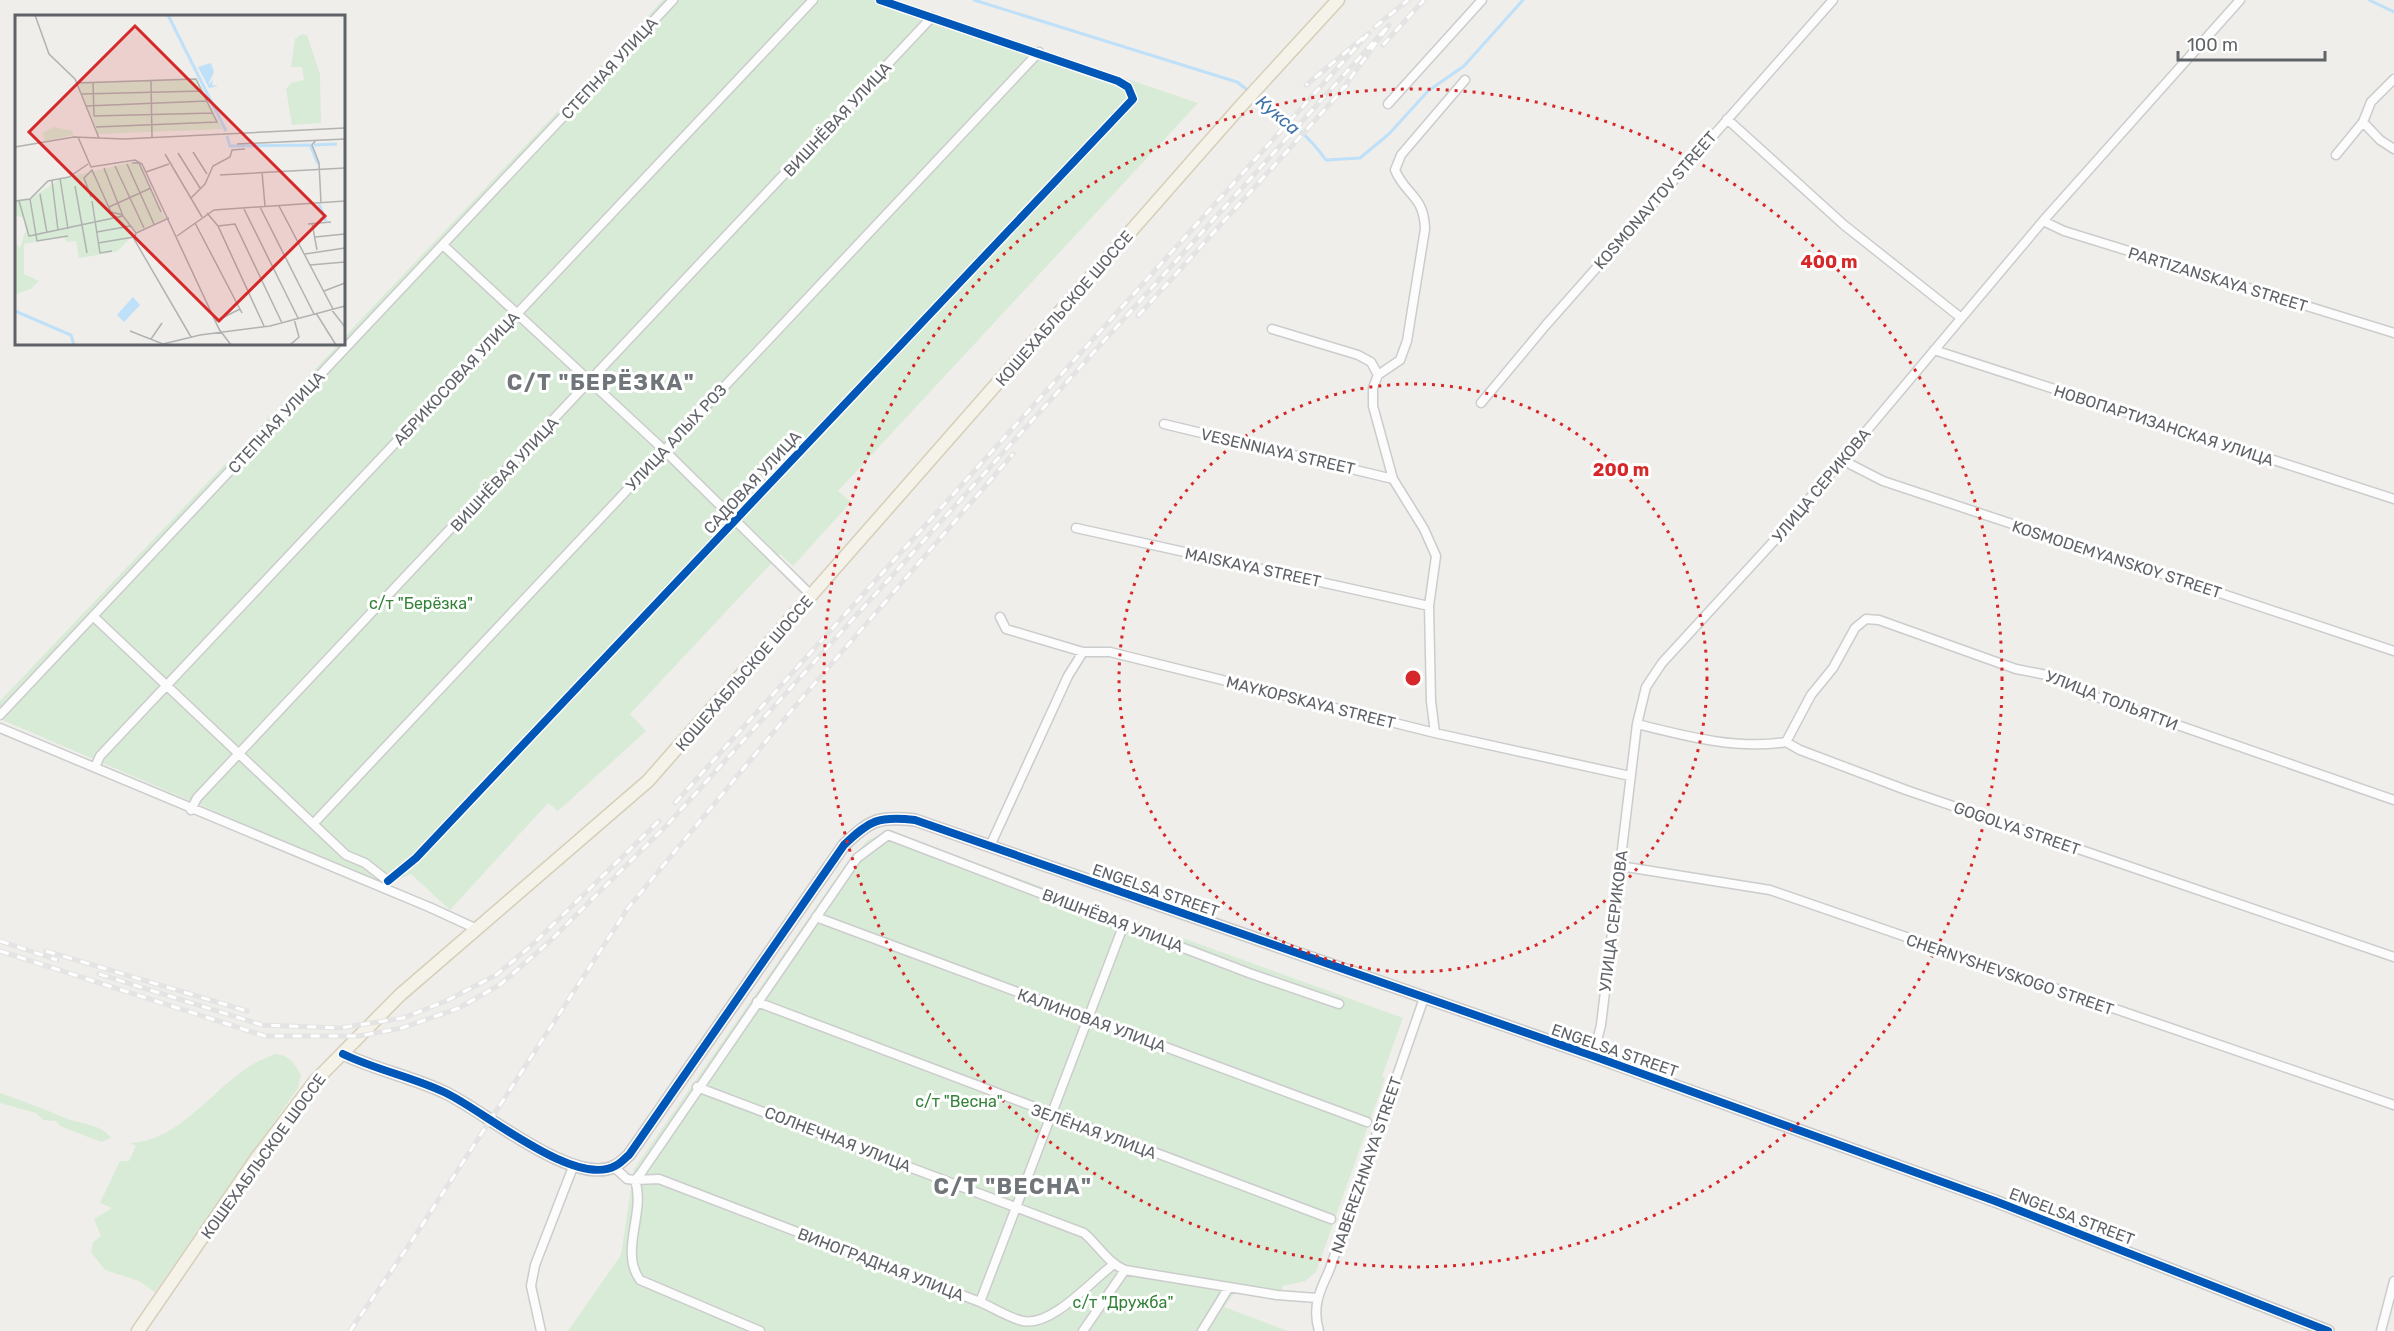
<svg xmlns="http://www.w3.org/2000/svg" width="2394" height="1331" viewBox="0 0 2394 1331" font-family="Rubik,sans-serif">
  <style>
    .green { fill: #d8ebd6 }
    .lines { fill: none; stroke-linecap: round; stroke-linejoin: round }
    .stream { stroke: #bfe0f9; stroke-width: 3 }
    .street-casing { stroke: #cbcccc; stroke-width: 11 }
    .secondary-casing { stroke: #cacacb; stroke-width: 14 }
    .primary-casing { stroke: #d7ceb8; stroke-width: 15 }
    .street { stroke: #fdfcfc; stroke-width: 8 }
    .secondary { stroke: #fdfcfc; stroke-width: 10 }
    .primary { stroke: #f4f2e9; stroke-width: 12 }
    .rail-casing { stroke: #e4e4e4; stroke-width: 5 }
    .rail { stroke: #fff; stroke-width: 3; stroke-dasharray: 9; stroke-linecap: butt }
    .cycleway-casing { stroke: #fff; stroke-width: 11 }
    .cycleway { stroke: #0057b8; stroke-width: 8 }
    .ring { fill: none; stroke: #d62828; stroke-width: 3; stroke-dasharray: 3 6 }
    .labels { text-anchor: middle; stroke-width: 6; stroke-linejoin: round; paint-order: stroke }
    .street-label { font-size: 16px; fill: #5f6368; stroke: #fff }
    .park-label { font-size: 16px; fill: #348238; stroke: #fff }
    .water-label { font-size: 18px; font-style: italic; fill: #4174aa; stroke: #fff }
    .district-label { font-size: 22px; font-weight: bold; letter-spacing: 1.5px; fill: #70757a; stroke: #fff }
    .inset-river { fill: none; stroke: #bfe0f9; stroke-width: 3 }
    .inset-road { fill: none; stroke: #b1b2b2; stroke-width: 1.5 }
    .view { fill: #d62828; fill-opacity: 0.15; stroke: #d62828; stroke-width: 3 }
    .inset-edge { fill: none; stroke: #5f6368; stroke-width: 3 }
    .centre { fill: #d62828; stroke: #fff; stroke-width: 3 }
    .ring-label { font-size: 18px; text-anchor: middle; font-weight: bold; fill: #d62828; stroke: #fff; stroke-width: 6; stroke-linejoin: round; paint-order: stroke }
  </style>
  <rect width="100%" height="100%" fill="#efeeea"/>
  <path class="green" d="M663 0H893L1198 103 838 491 851 502 793 566 780 554 630 714 646 731 558 811 548 803 450 910 411 874 387 885 0 719V701L339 344H344V338L352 329Z
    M888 831 1403 1018 1382 1076 1385 1078 1316 1272 1305 1281 1283 1286 1280 1298 1234 1293 1224 1307 1288 1331H568L621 1255 634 1169 846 864 868 840Z
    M276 1054C290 1056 294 1063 301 1075L298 1088 155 1292 139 1281 105 1270 91 1252 93 1242 101 1236 94 1219 112 1208 100 1203 120 1161H129L136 1146 130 1143C190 1140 221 1070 276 1054Z
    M0 1093C22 1101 45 1109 65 1118 79 1124 102 1124 111 1138L101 1142 60 1126 56 1121 43 1120 36 1113 0 1103Z"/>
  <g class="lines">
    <path class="stream" d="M974 0 1237 82 1250 92
      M2369 0 2394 12
      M1256 96C1282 115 1307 133 1326 160L1360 158 1389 134 1428 91 1464 66 1523 0"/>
    <g class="street-casing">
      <path id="street" d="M1388 104 1482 0
        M1727 119 1844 225 1960 317
        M2363 122 2380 140 2394 149
        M2336 155 2363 122 2371 102 2394 79
        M2043 221 2064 231 2394 333
        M443 245 664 450 812 596
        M1272 329 1358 355 1371 362 1378 375
        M1934 350 2394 499
        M1481 403 1546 325 1833 0
        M1164 424 1393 479
        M1842 460 1883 481 2394 651
        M1076 528 1429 606
        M93 616 346 855 365 863 388 881
        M1000 617 1006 629 1083 652H1110L1435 733 1630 776
        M0 715 673 0
        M1637 724C1685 736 1736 750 1786 742L1800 750 1906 790 2394 957
        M0 728 429 907 477 929
        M1435 733 1431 701 1429 606 1436 556 1424 529 1393 479 1373 406V388L1378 375 1400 360 1407 341 1425 229C1424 195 1406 196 1395 170L1401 155 1465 80
        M1786 742 1811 695 1833 668 1855 628 1866 619 1879 620 2016 669 2057 677 2088 694 2394 800
        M95 767 100 756 813 0
        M191 810 197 798 932 17
        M314 823 1039 52
        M990 846 1068 676 1083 652
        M1620 866 1770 890 2394 1105
        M388 881 416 858 1133 99 1128 87 1118 81 880 0
        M816 917 1367 1122
        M757 1002 1331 1219
        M1593 1056 1601 1025 1637 724 1646 687 1662 663 1773 542 2043 221 2240 0
        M697 1087 1084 1233C1098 1245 1108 1263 1125 1270L1277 1295 1317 1298
        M614 1167 627 1179 635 1180 641 1173 857 858 888 835 1249 973 1339 1004
        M980 1302 1124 924
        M541 1331 531 1286 535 1265 573 1167
        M760 1331 640 1280C619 1251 646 1213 635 1180L659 1179 980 1302C994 1308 1009 1318 1023 1321 1052 1327 1092 1280 1113 1265
        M1083 1331 1125 1270
        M1202 1331 1229 1287
        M1319 1331C1312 1308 1319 1292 1329 1271L1424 998
        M2381 1331 2394 1281"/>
    </g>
    <g class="secondary-casing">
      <path id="secondary" d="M343 1054C376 1070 413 1077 446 1093 484 1111 575 1188 615 1166 620 1164 625 1158 629 1155L844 845C870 820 878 816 915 820L1593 1056 1995 1201 2328 1331"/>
    </g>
    <g class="primary-casing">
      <path id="primary" d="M138 1331 256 1159 316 1080 400 995 648 781 1239 108 1338 0"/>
    </g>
    <use href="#street" class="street"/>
    <use href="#secondary" class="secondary"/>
    <use href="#primary" class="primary"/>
    <g class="rail-casing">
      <path id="rail" d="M1375 27 1408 0
        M1383 45 1424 0
        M1138 316 1347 85
        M675 803 1369 33 1306 85
        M0 941 57 960
        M0 951 265 1036H359L402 1028 459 1008 501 984 549 942 668 824 1389 25 1341 91
        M46 951 247 1011
        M99 974 262 1025 340 1028 403 1018 446 1001 496 975 531 946 659 821
        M350 1331 411 1242 628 908 796 705 1013 454"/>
    </g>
    <use href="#rail" class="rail"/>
    <g class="cycleway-casing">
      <path id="cycleway" d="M388 881 416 858 1133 99 1128 87 1118 81 880 0
        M343 1054C376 1070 413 1077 446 1093 484 1111 575 1188 615 1166 620 1164 625 1158 629 1155L844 845C870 820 878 816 915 820L1593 1056 1995 1201 2328 1331"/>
    </g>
    <use href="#cycleway" class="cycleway"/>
  </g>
  <g class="ring">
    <circle cx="1413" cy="678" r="294"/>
    <circle cx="1413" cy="678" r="589"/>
  </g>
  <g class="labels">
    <g class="street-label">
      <text transform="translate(609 68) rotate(-47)" y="6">СТЕПНАЯ УЛИЦА</text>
      <text transform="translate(837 119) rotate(-47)" y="6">ВИШНЁВАЯ УЛИЦА</text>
      <text transform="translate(1655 200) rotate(-49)" y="6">KOSMONAVTOV STREET</text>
      <text transform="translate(2218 279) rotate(17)" y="6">PARTIZANSKAYA STREET</text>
      <text transform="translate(1064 308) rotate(-49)" y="6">КОШЕХАБЛЬСКОЕ ШОССЕ</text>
      <text transform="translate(456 378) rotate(-47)" y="6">АБРИКОСОВАЯ УЛИЦА</text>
      <text transform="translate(276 422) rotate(-47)" y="6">СТЕПНАЯ УЛИЦА</text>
      <text transform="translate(2164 425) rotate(18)" y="6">НОВОПАРТИЗАНСКАЯ УЛИЦА</text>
      <text transform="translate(676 437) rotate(-47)" y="6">УЛИЦА АЛЫХ РОЗ</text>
      <text transform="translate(1278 451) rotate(13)" y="6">VESENNIAYA STREET</text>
      <text transform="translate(504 474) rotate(-47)" y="6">ВИШНЁВАЯ УЛИЦА</text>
      <text transform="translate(752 482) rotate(-47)" y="6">САДОВАЯ УЛИЦА</text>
      <text transform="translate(1821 485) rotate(-50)" y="6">УЛИЦА СЕРИКОВА</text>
      <text transform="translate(2117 559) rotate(18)" y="6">KOSMODEMYANSKOY STREET</text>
      <text transform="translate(1253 567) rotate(12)" y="6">MAISKAYA STREET</text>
      <text transform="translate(744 673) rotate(-49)" y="6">КОШЕХАБЛЬСКОЕ ШОССЕ</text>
      <text transform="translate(2112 700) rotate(21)" y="6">УЛИЦА ТОЛЬЯТТИ</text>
      <text transform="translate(1311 702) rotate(14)" y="6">MAYKOPSKAYA STREET</text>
      <text transform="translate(2017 828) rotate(19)" y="6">GOGOLYA STREET</text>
      <text transform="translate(1156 890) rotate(19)" y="6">ENGELSA STREET</text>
      <text transform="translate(1113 920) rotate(21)" y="6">ВИШНЁВАЯ УЛИЦА</text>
      <text transform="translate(1613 921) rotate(-83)" y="6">УЛИЦА СЕРИКОВА</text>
      <text transform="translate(2010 974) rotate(19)" y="6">CHERNYSHEVSKOGO STREET</text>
      <text transform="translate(1092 1020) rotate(20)" y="6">КАЛИНОВАЯ УЛИЦА</text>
      <text transform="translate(1615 1050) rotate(19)" y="6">ENGELSA STREET</text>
      <text transform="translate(1094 1131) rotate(20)" y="6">ЗЕЛЁНАЯ УЛИЦА</text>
      <text transform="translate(838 1139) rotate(21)" y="6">СОЛНЕЧНАЯ УЛИЦА</text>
      <text transform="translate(263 1156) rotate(-54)" y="6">КОШЕХАБЛЬСКОЕ ШОССЕ</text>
      <text transform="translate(1366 1165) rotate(-71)" y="6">NABEREZHNAYA STREET</text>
      <text transform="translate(2072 1216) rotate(21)" y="6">ENGELSA STREET</text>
      <text transform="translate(881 1264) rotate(21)" y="6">ВИНОГРАДНАЯ УЛИЦА</text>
    </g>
    <g class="park-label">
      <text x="421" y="609">с/т "Берёзка"</text>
      <text x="959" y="1107">с/т "Весна"</text>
      <text x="1123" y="1308">с/т "Дружба"</text>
    </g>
    <g class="water-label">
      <text transform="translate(1278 115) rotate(40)" y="6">Кукса</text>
    </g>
    <g class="district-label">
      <text x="601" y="390">С/Т "БЕРЁЗКА"</text>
      <text x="1013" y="1194">С/Т "ВЕСНА"</text>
    </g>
  </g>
  <g transform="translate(15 15)">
    <rect width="330" height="330" fill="#efeeea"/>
    <path d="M287 19 292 20 305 59 306 108 277 110 271 74 276 68 289 65 287 52H276L280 24ZM181 63 207 114 83 119 62 67ZM40 112 57 116 58 120 30 126 28 118ZM118 147H124L150 203 122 216 113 212 117 221 103 236 77 241 64 243 61 226 51 227 50 222 9 229V259L24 266 16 274 0 279V227L5 233 11 215 9 203 0 200V185L15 184 45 164Z" fill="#d8ebd6"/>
    <path d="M196 48 199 57 193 70 198 65 197 70 203 71 194 73 183 52ZM118 282 125 290 109 307 102 300Z" fill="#bfe0f9"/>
    <path class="inset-river" d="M153 0 211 116M212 121 215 131 295 130 303 149M299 130 322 129M304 189 311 206M0 296 56 320 59 330"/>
    <path class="inset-road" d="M20 0 34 39 60 64 84 123M136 66 137 123M78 67 79 101M62 68 181 64 202 107 81 112M67 79 187 76M71 91 192 86M79 101 198 98M63 122 76 152 120 145 127 149 204 314 216 330M301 125 297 130 304 148 306 188M222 129 330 124M0 132 59 122 109 124 330 113M178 137 192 159M163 138 185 173M150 139 187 202M117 148H124L146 197M112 149 139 209M100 151 129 213M89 153 108 201 121 218M131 157 154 149M247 157 250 191M205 160 330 153M45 163 53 214M37 166 43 215M60 171 72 238M25 179 32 218M76 182 69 163 77 155 96 197 108 200M176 183 190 169 198 151 215 142 217 135 230 134M15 184 21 220M0 186 15 184 33 166 54 162 73 149M4 186 14 221 108 201M77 186 85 238 97 236M264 191 318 294M94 192 136 173M245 192 299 299M229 194 283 303M192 198 203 211 249 311M154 203 121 218 119 224 176 322M180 208 227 298M297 208 302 235M293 209 316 207M203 211 220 209 267 308M82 217 115 211M21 220 22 226 53 221M162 221 199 195 330 186M300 222 330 219M83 228 119 222M290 239 330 233M295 250 330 247M309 276 330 268M316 294 330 312M301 298 321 330M201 306 225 294M115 316 148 329 185 320 255 311 330 291M136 324 147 308M275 330 284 322 279 304"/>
    <path class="view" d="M120 11 310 201 204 306 14 117Z"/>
    <rect width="330" height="330" class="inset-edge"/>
  </g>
  <circle cx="1413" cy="678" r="9" class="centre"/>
  <g class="ring-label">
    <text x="1829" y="268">400 m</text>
    <text x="1621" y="476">200 m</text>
  </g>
  <path d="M2178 51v9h147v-9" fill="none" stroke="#5f6368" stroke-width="3"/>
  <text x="2187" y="51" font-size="18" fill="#5f6368" stroke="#ffffff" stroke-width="4.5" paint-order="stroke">100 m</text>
</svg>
